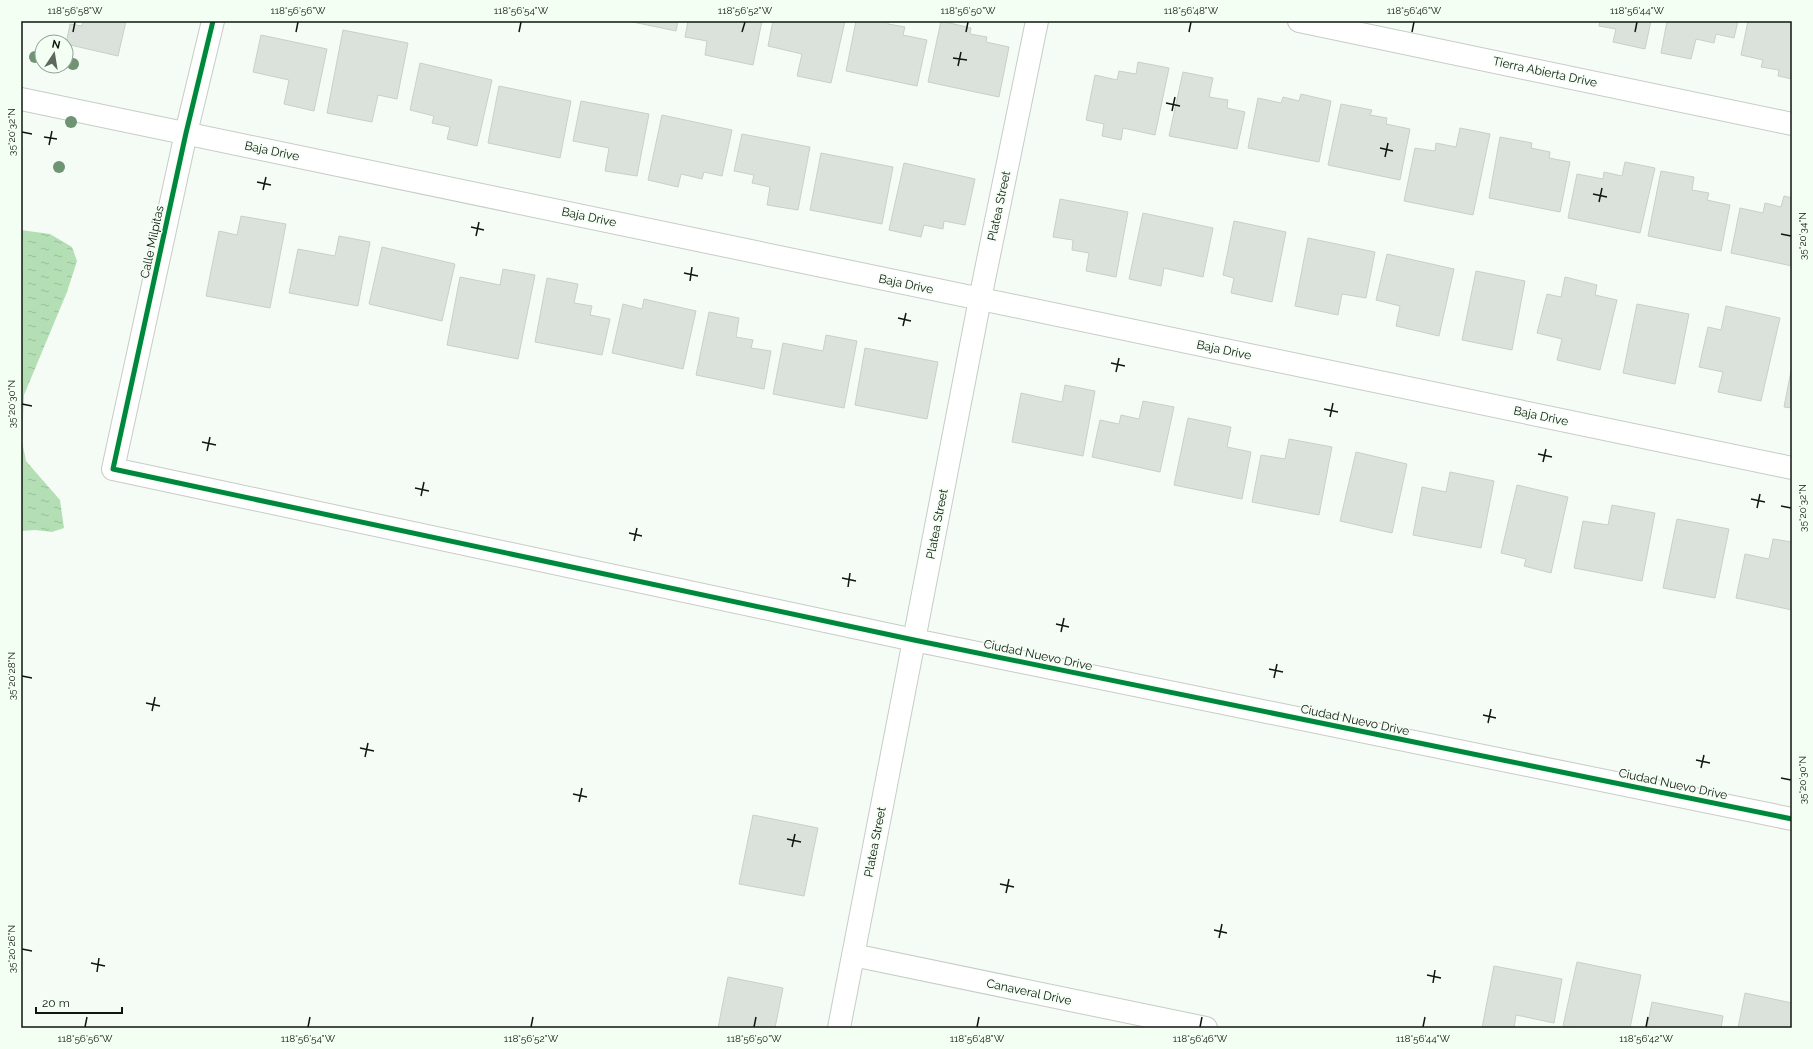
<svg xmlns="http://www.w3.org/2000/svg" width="1813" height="1049" viewBox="0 0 1813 1049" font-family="Raleway,sans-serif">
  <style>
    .water { fill: url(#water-ripples) }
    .building { fill: #dbe1db; stroke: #c9cfc9 }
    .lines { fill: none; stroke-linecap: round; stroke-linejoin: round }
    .minor-casing { stroke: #c6ccc6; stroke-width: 24 }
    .minor { stroke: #fefffe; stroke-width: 22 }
    .cycleway-casing { stroke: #f2fff2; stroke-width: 8 }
    .cycleway { stroke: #00873e; stroke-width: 5 }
    .tree { fill: #6e9474 }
    .ticks { fill: none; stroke: #0f150f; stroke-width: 1.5 }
    .labels { text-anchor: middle; stroke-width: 3; stroke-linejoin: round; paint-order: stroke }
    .street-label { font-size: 12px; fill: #0f150f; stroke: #f2fff2 }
    .neatline { fill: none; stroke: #0f150f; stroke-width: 1.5 }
    .ticks-label { font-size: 10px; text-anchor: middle; fill: #0f150f }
  </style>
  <defs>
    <pattern id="water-ripples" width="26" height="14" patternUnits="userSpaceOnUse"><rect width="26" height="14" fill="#b4dfb5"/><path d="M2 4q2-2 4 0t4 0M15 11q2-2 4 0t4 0" fill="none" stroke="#9abe9a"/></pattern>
  </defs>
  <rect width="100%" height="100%" fill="#f5fcf5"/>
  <path class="water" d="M21 230 50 234 72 247 77 261 67 292 24 395 22 441 26 461 60 500 64 528 52 532 35 530 21 531Z"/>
  <path class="building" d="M83 21H126L118 56 66 44 70 24 82 26Z
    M628 21H678L676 31Z
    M688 21H762L753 65 705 55 707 41 685 37Z
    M773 21H845L831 83 797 76 802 54 768 46Z
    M856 21H888V24L905 27 903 35 927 40 917 86 846 71Z
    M941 21 971 28 970 34 987 37 986 42 1009 47 999 97 928 82Z
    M1600 21H1651L1645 49 1613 42 1616 29 1599 26Z
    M1667 21H1738L1734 38 1716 34 1714 43 1696 39 1691 59 1661 53Z
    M1748 21H1792V79L1778 76 1779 70 1761 67 1763 60 1741 55Z
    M343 30 408 43 397 99 378 95 372 122 327 113Z
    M261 35 327 49 314 111 284 104 289 80 253 72Z
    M1138 62 1169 68 1155 135 1123 128 1121 140 1102 136 1104 124 1086 120 1095 75 1117 80 1119 71 1136 74Z
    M420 63 492 80 477 146 447 139 450 127 432 123 434 116 410 110Z
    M1183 72 1213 78 1209 97 1228 100 1227 108 1245 112 1237 149 1169 136Z
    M499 86 571 101 560 158 488 143Z
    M1301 94 1331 101 1319 162 1248 148 1258 98 1281 103 1283 97 1299 101Z
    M581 101 649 114 637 176 605 171 609 148 573 141Z
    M1341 104 1372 110 1370 115 1387 118 1386 124 1410 129 1400 180 1328 165Z
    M662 115 732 130 722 176 704 172 702 179 681 174 678 187 648 180Z
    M1460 128 1490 134 1473 215 1404 201 1415 148 1435 151 1436 143 1456 147Z
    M742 134 810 147 798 210 767 205 770 187 752 183 754 175 734 171Z
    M1500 137 1532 143 1531 148 1550 152 1549 158 1570 162 1560 212 1489 198Z
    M821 153 893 167 882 224 810 210Z
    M1625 162 1655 168 1640 233 1568 218 1577 174 1603 179 1604 172 1622 176Z
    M904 163 975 179 965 225 944 221 943 229 924 225 921 237 889 230Z
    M1661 171 1694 177 1692 190 1709 193 1707 200 1730 205 1721 251 1648 236Z
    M1784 196 1792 198V266L1731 253 1740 208 1763 213 1765 203 1781 207Z
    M1060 199 1128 212 1116 277 1086 271 1089 253 1072 250 1073 240 1053 237Z
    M1143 213 1213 228 1203 277 1164 268 1161 286 1129 279Z
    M241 216 286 224 270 308 206 296 219 231 237 235Z
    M1234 221 1286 232 1272 302 1231 293 1234 278 1223 275Z
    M339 236 370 242 358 306 289 293 298 249 335 256Z
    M1308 238 1375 252 1366 298 1342 294 1338 315 1295 306Z
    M382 247 455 264 442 321 369 304Z
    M1387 254 1454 269 1439 336 1396 326 1400 306 1376 300Z
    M503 269 535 275 518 359 447 345 460 277 500 285Z
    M1476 271 1525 281 1512 350 1462 340Z
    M1565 277 1597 285 1595 295 1617 300 1600 370 1557 360 1562 339 1537 333 1547 294 1561 297Z
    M547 278 578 284 574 303 592 306 590 315 610 319 602 355 535 342Z
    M644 299 696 311 683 369 612 353 623 304 642 309Z
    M1637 304 1689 314 1675 384 1623 373Z
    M1726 306 1780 318 1761 401 1718 392 1723 372 1699 367 1708 327 1721 330Z
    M709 312 739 318 736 337 753 340 751 348 771 351 764 389 696 375Z
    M826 335 857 341 844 408 773 394 783 343 823 351Z
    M865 348 938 362 927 419 855 405Z
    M1792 366V408L1784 407Z
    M1065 385 1095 391 1083 456 1012 442 1021 393 1062 402Z
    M1143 401 1174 407 1160 472 1092 457 1100 420 1119 424 1121 415 1139 419Z
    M1188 418 1231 427 1227 447 1251 452 1242 499 1174 485Z
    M1289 439 1332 447 1319 515 1252 502 1261 455 1285 459Z
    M1356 452 1407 464 1392 533 1340 521Z
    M1450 472 1494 481 1481 548 1413 535 1422 487 1446 492Z
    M1517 485 1568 497 1551 573 1524 566 1526 559 1501 553Z
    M1612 505 1655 513 1642 581 1574 568 1583 521 1608 525Z
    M1677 519 1729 529 1715 598 1663 588Z
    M1773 539 1792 542V610L1736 598 1745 554 1769 559Z
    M753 815 818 828 804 896 739 884Z
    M1577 962 1641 975 1630 1028H1574L1563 1026Z
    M1494 966 1562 979 1554 1023 1516 1015 1514 1028H1482Z
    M728 977 783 988 775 1028H718Z
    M1745 993 1792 1003V1028H1738Z
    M1652 1002 1723 1016 1721 1028H1647Z"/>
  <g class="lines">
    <g class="minor-casing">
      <path id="minor" d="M213 21 186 133 113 469 914 640 1792 819
        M1299 21 1792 124
        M21 99 1792 468
        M853 955 1206 1028
        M839 1028 980 299 1037 21"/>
    </g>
    <use href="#minor" class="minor"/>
    <g class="cycleway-casing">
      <path id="cycleway" d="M213 21 186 133 113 469 914 640 1792 819"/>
    </g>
    <use href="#cycleway" class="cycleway"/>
  </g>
  <g class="tree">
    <circle cx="35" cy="57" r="6"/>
    <circle cx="73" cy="64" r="6"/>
    <circle cx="71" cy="122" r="6"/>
    <circle cx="59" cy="167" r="6"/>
  </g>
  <path class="ticks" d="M73 32 75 22M296 32 298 22M519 32 521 22M742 32 745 22M966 32 968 22M1189 32 1191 22M1412 32 1414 22M1635 32 1637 22M953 58 967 60M958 66 961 52M1166 103 1180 106M1172 111 1175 97M22 132 32 134M44 137 57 139M49 145 52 131M1380 148 1393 151M1385 157 1388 143M257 182 271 185M263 190 266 177M1593 194 1607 197M1599 202 1602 188M471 227 484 230M1781 234 1791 236M476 236 479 222M684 273 698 276M690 281 692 267M898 318 911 321M903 326 906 313M1111 363 1125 366M1116 372 1119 358M22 404 32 406M1324 409 1338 412M1330 417 1333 403M202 442 216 445M207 451 210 437M1538 454 1552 457M1543 462 1546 449M415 488 429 491M421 496 424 482M1751 499 1765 502M1781 506 1791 508M1757 508 1760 494M629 533 642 536M634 541 637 528M842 578 856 581M848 587 850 573M1056 624 1069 627M1061 632 1064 618M1269 669 1283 672M22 676 32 678M1274 678 1277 664M146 703 160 706M152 711 155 697M1483 715 1496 718M1488 723 1491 709M360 748 374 751M365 757 368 743M1696 760 1710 763M1701 768 1704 755M1781 778 1791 780M573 794 587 797M579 802 582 788M787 839 801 842M792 847 795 834M1000 884 1014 887M1006 893 1009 879M1214 930 1227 933M1219 938 1222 924M22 949 32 951M91 963 105 966M97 972 99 958M1427 975 1441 978M1433 983 1435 970M85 1027 87 1017M308 1027 310 1017M531 1027 533 1017M754 1027 756 1017M977 1027 979 1017M1200 1027 1202 1017M1423 1027 1425 1017M1646 1027 1648 1017"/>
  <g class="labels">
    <g class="street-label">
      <text transform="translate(1545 72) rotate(12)" y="4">Tierra Abierta Drive</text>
      <text transform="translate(272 151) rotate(12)" y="4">Baja Drive</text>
      <text transform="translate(999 206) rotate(-78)" y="4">Platea Street</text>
      <text transform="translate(589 217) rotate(12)" y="4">Baja Drive</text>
      <text transform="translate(152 242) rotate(-78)" y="4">Calle Milpitas</text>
      <text transform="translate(906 284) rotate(12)" y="4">Baja Drive</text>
      <text transform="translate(1224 350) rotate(12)" y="4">Baja Drive</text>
      <text transform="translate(1541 416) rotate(12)" y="4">Baja Drive</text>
      <text transform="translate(937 524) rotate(-79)" y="4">Platea Street</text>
      <text transform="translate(1038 655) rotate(12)" y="4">Ciudad Nuevo Drive</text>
      <text transform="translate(1355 720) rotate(12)" y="4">Ciudad Nuevo Drive</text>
      <text transform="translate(1673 784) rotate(12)" y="4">Ciudad Nuevo Drive</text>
      <text transform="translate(875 842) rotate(-79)" y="4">Platea Street</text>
      <text transform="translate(1029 992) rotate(12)" y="4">Canaveral Drive</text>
    </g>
  </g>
  <rect width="1813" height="1049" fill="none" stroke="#f2fff2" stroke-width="44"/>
  <g transform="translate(54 54) rotate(12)"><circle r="19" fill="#f2fff2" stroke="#97a197"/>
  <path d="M0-3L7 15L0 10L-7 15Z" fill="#606660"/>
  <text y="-6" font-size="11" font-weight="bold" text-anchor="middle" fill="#0f150f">N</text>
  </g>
  <path d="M36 1007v6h86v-6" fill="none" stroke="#0f150f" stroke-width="2"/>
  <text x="42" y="1007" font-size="12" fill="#0f150f" stroke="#f2fff2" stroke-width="3" paint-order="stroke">20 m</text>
  <rect x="22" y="22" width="1769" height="1005" class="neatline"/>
  <g class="ticks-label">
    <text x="75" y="14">118°56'58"W</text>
    <text x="298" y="14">118°56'56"W</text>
    <text x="521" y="14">118°56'54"W</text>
    <text x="745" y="14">118°56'52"W</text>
    <text x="968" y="14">118°56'50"W</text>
    <text x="1191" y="14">118°56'48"W</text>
    <text x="1414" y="14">118°56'46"W</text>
    <text x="1637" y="14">118°56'44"W</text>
    <text transform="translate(11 132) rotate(-90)" y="4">35°20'32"N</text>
    <text transform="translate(1802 236) rotate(-90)" y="4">35°20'34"N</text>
    <text transform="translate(11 404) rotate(-90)" y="4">35°20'30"N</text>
    <text transform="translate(1802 508) rotate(-90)" y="4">35°20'32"N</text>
    <text transform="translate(11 676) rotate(-90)" y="4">35°20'28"N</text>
    <text transform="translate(1802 780) rotate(-90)" y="4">35°20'30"N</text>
    <text transform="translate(11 949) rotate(-90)" y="4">35°20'26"N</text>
    <text x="85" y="1042">118°56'56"W</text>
    <text x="308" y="1042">118°56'54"W</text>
    <text x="531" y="1042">118°56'52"W</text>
    <text x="754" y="1042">118°56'50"W</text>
    <text x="977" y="1042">118°56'48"W</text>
    <text x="1200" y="1042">118°56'46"W</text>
    <text x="1423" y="1042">118°56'44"W</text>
    <text x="1646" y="1042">118°56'42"W</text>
  </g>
</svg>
